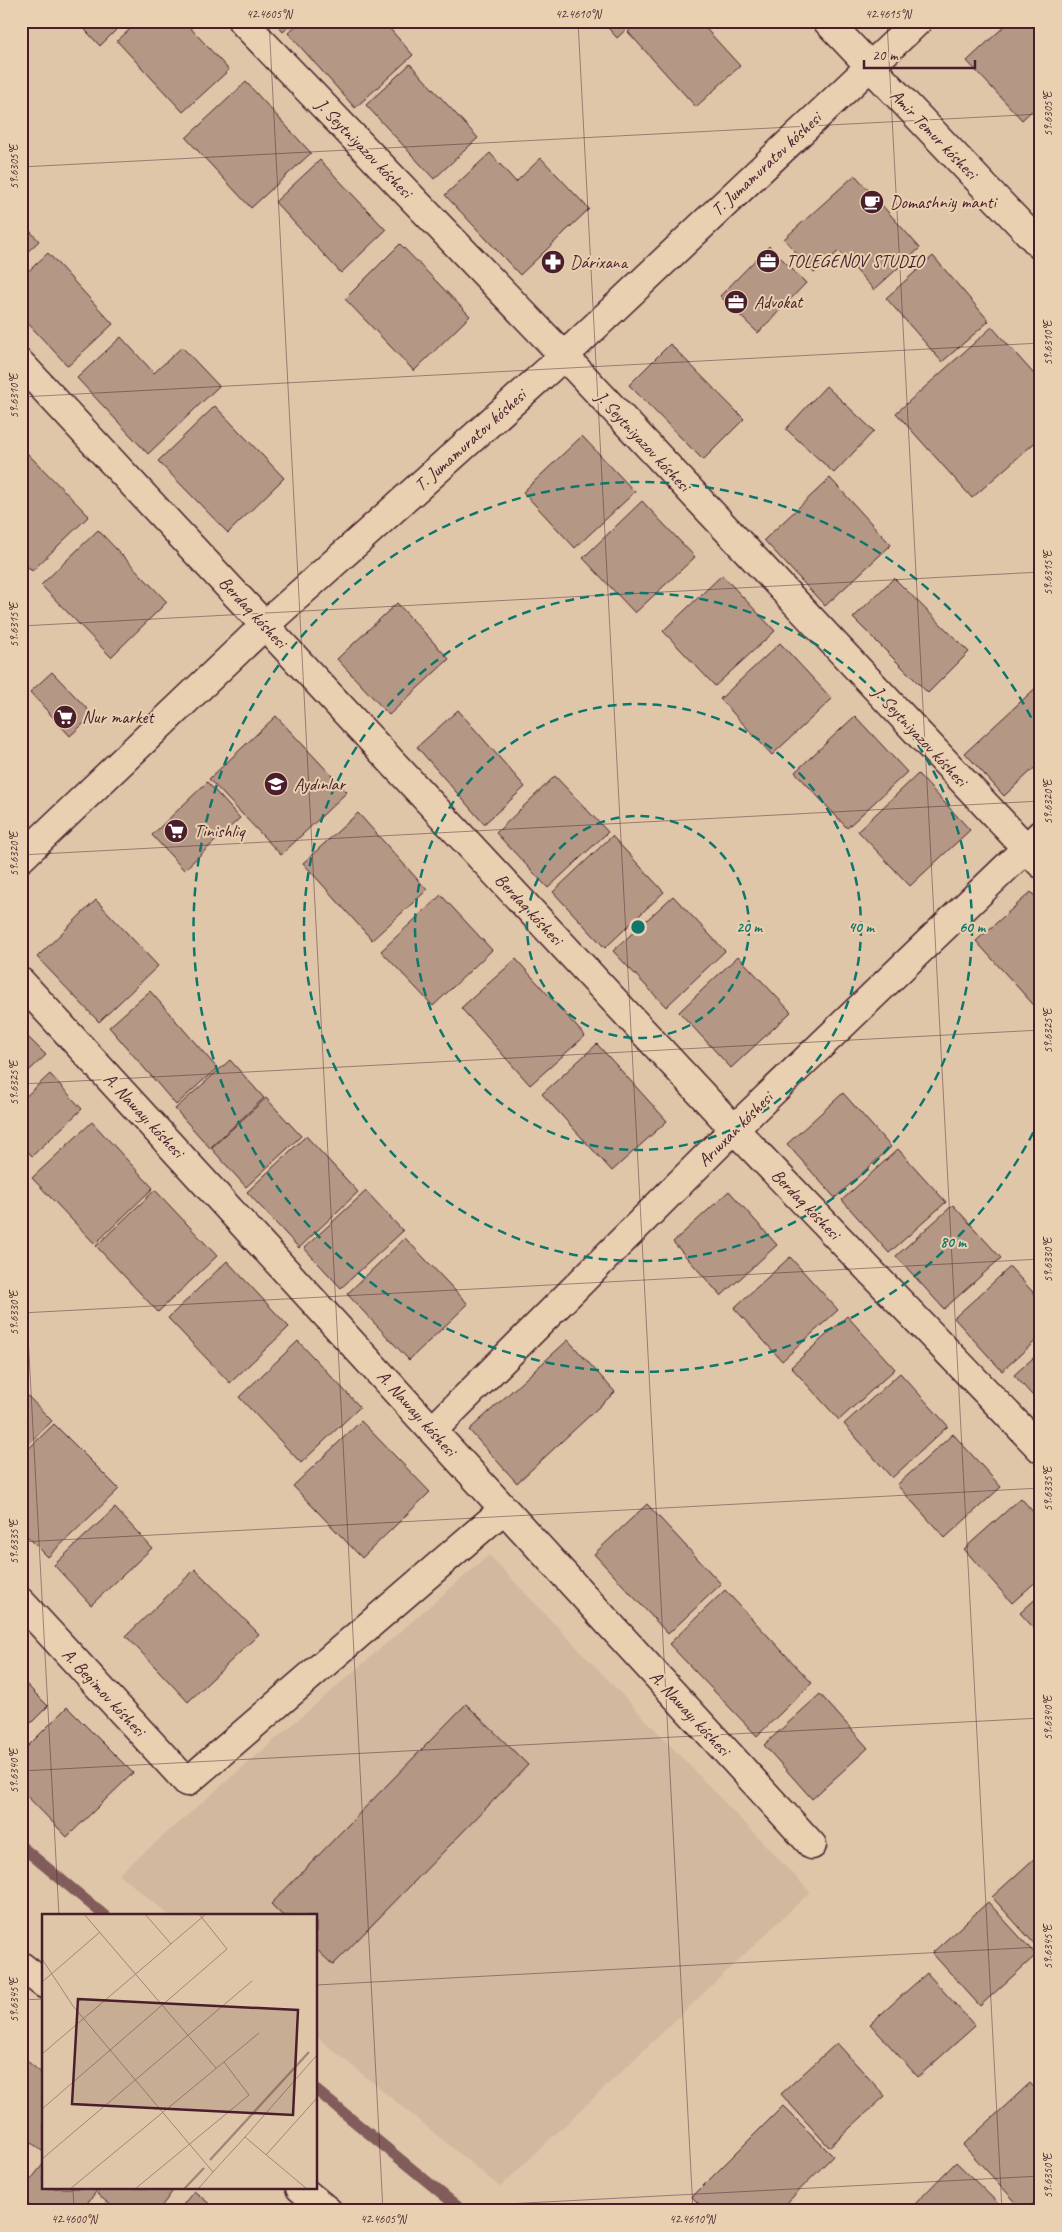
<svg xmlns="http://www.w3.org/2000/svg" width="1062" height="2232" viewBox="0 0 1062 2232" font-family="Caveat,sans-serif">
  <style>
    .built { fill: #d2b89e }
    .lines { fill: none; stroke-linecap: round; stroke-linejoin: round }
    .stream { stroke: #815c5a; stroke-width: 11 }
    .building { fill: #b59785; stroke: #4a1f2b }
    .minor-casing { stroke: #4a1f2b; stroke-width: 31 }
    .major-casing { stroke: #4a1f2b; stroke-width: 31 }
    .minor { stroke: #e9d0b1; stroke-width: 28 }
    .major { stroke: #e9d0b1; stroke-width: 28 }
    .ticks { fill: none; stroke: #4a1f2b; stroke-width: 1; stroke-opacity: 0.45 }
    .ring { fill: none; stroke: #0f766e; stroke-width: 2.5; stroke-dasharray: 9 6 }
    .labels { text-anchor: middle; stroke-width: 4; stroke-linejoin: round; paint-order: stroke }
    .street-label { font-size: 18px; fill: #4a1f2b; stroke: #e9d0b1 }
    .poi-label { font-size: 18px; fill: #4a1f2b; stroke: #e9d0b1; text-anchor: start }
    .inset-river { fill: none; stroke: #a68579; stroke-width: 2.5 }
    .inset-road { fill: none; stroke: #a38377; stroke-width: 1 }
    .view { fill: #4a1f2b; fill-opacity: 0.15; stroke: #4a1f2b; stroke-width: 2.5 }
    .inset-edge { fill: none; stroke: #4a1f2b; stroke-width: 2.5 }
    .centre { fill: #0f766e; stroke: #e9d0b1; stroke-width: 2.5 }
    .ring-label { font-size: 15px; text-anchor: middle; font-weight: bold; fill: #0f766e; stroke: #e9d0b1; stroke-width: 4; stroke-linejoin: round; paint-order: stroke }
    .neatline { fill: none; stroke: #4a1f2b; stroke-width: 2 }
    .ticks-label { font-size: 12px; text-anchor: middle; fill: #4a1f2b }
  </style>
  <rect width="100%" height="100%" fill="#dfc6a9"/>
  <filter id="ink" filterUnits="userSpaceOnUse"><feTurbulence type="fractalNoise" baseFrequency=".02" numOctaves="2"/><feDisplacementMap in="SourceGraphic" scale="10" xChannelSelector="R" yChannelSelector="G"/><feConvolveMatrix kernelMatrix="1 2 1 2 8 2 1 2 1" color-interpolation-filters="sRGB"/></filter>
  <g filter="url(#ink)">
    <path class="built" d="M489 1555 810 1892 500 2187 316 2036V1916H170L119 1874Z"/>
    <g class="lines">
      <path class="stream" d="M21 1846 105 1916
        M316 2090 463 2211"/>
    </g>
    <path class="building" d="M77 21H125L100 46Z
      M139 21H184L229 70 183 112 117 41Z
      M274 21H295L283 32Z
      M301 21H383L413 55 355 108 288 33Z
      M602 21H635L617 38Z
      M639 21H699L740 66 696 107 628 32Z
      M1010 21H1041V102L1022 120 967 61Z
      M410 64 478 138 434 179 366 105Z
      M246 82 311 153 251 208 186 138Z
      M490 153 516 182 541 158 589 209 520 275 445 195Z
      M320 160 386 230 341 273 275 202Z
      M855 175 920 248 874 290 839 251 814 273 784 239Z
      M21 221 39 241 21 258Z
      M400 244 470 316 414 371 345 299Z
      M769 246 806 283 758 333 720 296Z
      M48 253 113 324 68 366 21 316V278Z
      M933 256 989 321 942 362 886 298Z
      M992 327 1041 382V437L972 498 896 413Z
      M121 337 154 373 182 347 219 386 148 454 77 378Z
      M670 344 744 419 703 460 629 385Z
      M826 386 874 431 834 473 786 429Z
      M215 406 284 478 228 533 158 461Z
      M582 436 635 492 575 548 523 492Z
      M21 447 89 516 32 571 21 560Z
      M830 478 891 545 825 606 764 540Z
      M642 501 695 557 635 613 583 558Z
      M98 530 167 602 111 657 41 585Z
      M722 575 775 631 715 686 663 631Z
      M894 578 969 652 928 693 853 618Z
      M397 603 449 659 389 715 337 659Z
      M780 643 832 699 772 755 720 699Z
      M52 672 93 715 70 736 30 692Z
      M1041 683V762L1004 796 965 753Z
      M458 710 525 787 484 824 417 747Z
      M276 716 347 792 281 855 209 779Z
      M855 716 907 772 847 828 795 772Z
      M918 774 970 830 910 886 858 831Z
      M555 776 608 832 548 888 496 833Z
      M207 782 240 818 184 870 152 835Z
      M358 813 427 890 372 940 303 863Z
      M612 836 664 892 605 948 553 892Z
      M1031 892 1041 903V1013L976 941Z
      M441 895 492 950 433 1006 381 951Z
      M673 896 725 951 666 1007 613 951Z
      M96 900 158 966 99 1022 37 957Z
      M738 956 791 1012 731 1068 679 1012Z
      M516 959 585 1036 530 1085 461 1008Z
      M150 991 217 1068 176 1105 109 1027Z
      M21 1030 46 1055 21 1078Z
      M597 1044 667 1121 612 1171 542 1094Z
      M230 1060 264 1098 210 1148 175 1109Z
      M50 1074 82 1109 32 1156 21 1144V1101Z
      M843 1093 891 1147 835 1198 787 1144Z
      M266 1098 301 1136 246 1187 211 1148Z
      M92 1122 153 1188 95 1244 32 1178Z
      M306 1136 358 1192 299 1248 247 1192Z
      M898 1149 946 1202 889 1253 842 1200Z
      M155 1190 217 1256 158 1312 96 1246Z
      M366 1191 403 1231 341 1288 304 1248Z
      M729 1191 777 1245 721 1296 673 1242Z
      M953 1205 1001 1258 944 1309 896 1256Z
      M405 1238 468 1304 409 1360 347 1294Z
      M790 1257 838 1310 782 1361 734 1308Z
      M227 1261 289 1327 230 1383 168 1318Z
      M1010 1267 1041 1301V1336L1002 1371 954 1318Z
      M847 1316 895 1369 839 1420 791 1367Z
      M568 1340 615 1392 517 1483 469 1430Z
      M298 1341 360 1407 301 1463 239 1397Z
      M1041 1351V1405L1014 1375Z
      M900 1373 948 1426 892 1478 844 1424Z
      M21 1389 52 1421 21 1451Z
      M361 1421 430 1492 362 1558 293 1486Z
      M54 1424 119 1489 48 1557 21 1530V1456Z
      M953 1434 1001 1487 945 1538 897 1485Z
      M1021 1498 1041 1521V1577L1012 1603 964 1549Z
      M647 1504 721 1584 668 1634 594 1554Z
      M115 1508 152 1548 91 1605 54 1565Z
      M195 1569 259 1634 188 1702 126 1636Z
      M725 1590 812 1683 757 1736 669 1644Z
      M1041 1594V1636L1020 1613Z
      M21 1679 48 1706 21 1733Z
      M820 1694 868 1748 812 1799 764 1745Z
      M466 1704 528 1765 333 1965 316 1949V1916H283L271 1904Z
      M67 1707 133 1773 67 1837 21 1790V1753Z
      M1037 1856 1041 1859V1945L1038 1948 992 1897Z
      M988 1902 1036 1955 980 2006 932 1953Z
      M927 1973 975 2026 918 2077 870 2024Z
      M837 2043 885 2096 829 2147 781 2094Z
      M21 2056 44 2075V2149L42 2151 21 2134Z
      M1030 2083 1041 2095V2197L1024 2211 963 2145Z
      M783 2106 833 2156 779 2211H706L692 2197Z
      M956 2162 1006 2211H908Z
      M44 2163V2188H99L81 2211H36L21 2199V2192Z
      M102 2188H175L158 2211H118L97 2194Z
      M194 2191 218 2211H178Z"/>
    <g class="lines">
      <g class="minor-casing">
        <path id="minor" d="M242 21 564 356 1041 864
          M827 21 1041 246
          M21 364 734 1129 1041 1449
          M21 982 812 1845
          M433 1430 734 1129 1041 834
          M21 1602 187 1782 503 1510
          M21 1966 44 1984
          M300 2188 328 2211"/>
      </g>
      <g class="major-casing">
        <path id="major" d="M21 858 265 625 564 356 918 21"/>
      </g>
      <use href="#minor" class="minor"/>
      <use href="#major" class="major"/>
    </g>
  </g>
  <path class="ticks" d="M269 21 383 2211M578 21 693 2211M887 21 1002 2211M21 167 1041 114M21 397 1041 343M21 626 1041 572M21 855 1041 801M21 1084 1041 1030M21 1204 59 1916M21 1313 1041 1259M21 1542 1041 1488M21 1771 1041 1718M316 1985 1041 1947M21 2000 44 1999M73 2188 74 2211M373 2211 1041 2176"/>
  <g class="ring">
    <circle cx="638" cy="927" r="111"/>
    <circle cx="638" cy="927" r="223"/>
    <circle cx="638" cy="927" r="334"/>
    <path d="M1040 1119A445 445 0 1 1 1040 735"/>
  </g>
  <defs>
    <g id="cafe-disc" transform="scale(1.25)"><circle r="9.5" fill="#4a1f2b" stroke="#e9d0b1"/><path d="M-5.5-4.5H6V0H3Q3 3.5 0 3.5H-2.5Q-5.5 3.5-5.5 0ZM3-3.2v2h1.7v-2ZM-6 4.5H4V6H-6Z" fill="#fff"/></g>
    <g id="office-disc" transform="scale(1.25)"><circle r="9.5" fill="#4a1f2b" stroke="#e9d0b1"/><path d="M-6-3h4V-5.5h4V-3h4V5H-6ZM-1-4.5V-3h2v-1.5ZM-6 0V1H6V0Z" fill="#fff"/></g>
    <g id="pharmacy-disc" transform="scale(1.25)"><circle r="9.5" fill="#4a1f2b" stroke="#e9d0b1"/><path d="M-2-6h4v4h4v4h-4v4h-4v-4h-4v-4h4Z" fill="#fff"/></g>
    <g id="supermarket-disc" transform="scale(1.25)"><circle r="9.5" fill="#4a1f2b" stroke="#e9d0b1"/><path d="M-6-5.5h2.5l.6 2H6L4.5 2H-2.5L-4.4-4H-6ZM-1.5 3.2a1.3 1.3 0 1 0 .1 0ZM3 3.2a1.3 1.3 0 1 0 .1 0Z" fill="#fff"/></g>
    <g id="school-disc" transform="scale(1.25)"><circle r="9.5" fill="#4a1f2b" stroke="#e9d0b1"/><path d="M0-5L7-2L0 1L-7-2ZM-4 1L0 2.5L4 1V4Q0 6-4 4Z" fill="#fff"/></g>
  </defs>
  <g fill-rule="evenodd">
    <use href="#cafe-disc" x="872" y="202"/>
    <use href="#office-disc" x="768" y="261"/>
    <use href="#pharmacy-disc" x="553" y="262"/>
    <use href="#office-disc" x="736" y="302"/>
    <use href="#supermarket-disc" x="65" y="717"/>
    <use href="#school-disc" x="276" y="784"/>
    <use href="#supermarket-disc" x="176" y="831"/>
  </g>
  <g class="labels">
    <g class="street-label">
      <text transform="translate(934 134) rotate(46)" y="6">Amir Temur kóshesi</text>
      <text transform="translate(364 148) rotate(46)" y="6">J. Seytniyazov kóshesi</text>
      <text transform="translate(766 164) rotate(-43)" y="6">T. Jumamuratov kóshesi</text>
      <text transform="translate(470 440) rotate(-42)" y="6">T. Jumamuratov kóshesi</text>
      <text transform="translate(643 441) rotate(47)" y="6">J. Seytniyazov kóshesi</text>
      <text transform="translate(253 612) rotate(47)" y="6">Berdaq kóshesi</text>
      <text transform="translate(920 736) rotate(47)" y="6">J. Seytniyazov kóshesi</text>
      <text transform="translate(529 909) rotate(47)" y="6">Berdaq kóshesi</text>
      <text transform="translate(144 1115) rotate(47)" y="6">A. Nawayı kóshesi</text>
      <text transform="translate(735 1129) rotate(-45)" y="6">Arıwxan kóshesi</text>
      <text transform="translate(806 1204) rotate(46)" y="6">Berdaq kóshesi</text>
      <text transform="translate(417 1413) rotate(48)" y="6">A. Nawayı kóshesi</text>
      <text transform="translate(104 1692) rotate(47)" y="6">A. Begimov kóshesi</text>
      <text transform="translate(690 1713) rotate(47)" y="6">A. Nawayı kóshesi</text>
    </g>
    <g class="poi-label">
      <text x="890" y="208">Domashniy manti</text>
      <text x="786" y="267">TOLEGENOV STUDIO</text>
      <text x="570" y="268">Dárixana</text>
      <text x="754" y="308">Advokat</text>
      <text x="82" y="723">Nur market</text>
      <text x="294" y="790">Aydınlar</text>
      <text x="194" y="837">Tinishliq</text>
    </g>
  </g>
  <g transform="translate(42 1914)">
    <rect width="275" height="275" fill="#dfc6a9"/>
    <path class="inset-river" d="M168 246 267 138M142 275 162 254"/>
    <path class="inset-road" d="M42 0 174 154M103 0 129 30M0 45 31 92 171 258 203 223 265 275M0 68 58 18M0 140 164 0M0 195 185 35 157 0M203 223 275 141M224 241 275 184M0 245 210 67M28 275 217 119M93 275 207 181 182 148M156 275 171 258"/>
    <path class="view" d="M36 85 256 96 251 201 30 190Z"/>
    <rect width="275" height="275" class="inset-edge"/>
  </g>
  <circle cx="638" cy="927" r="8" class="centre"/>
  <g class="ring-label">
    <text x="749" y="932">20 m</text>
    <text x="861" y="932">40 m</text>
    <text x="972" y="932">60 m</text>
    <text x="953" y="1247">80 m</text>
  </g>
  <rect width="1062" height="2232" fill="none" stroke="#e9d0b1" stroke-width="55"/>
  <path d="M864 60v8h111v-8" fill="none" stroke="#4a1f2b" stroke-width="2.5"/>
  <text x="872" y="60" font-size="15" fill="#4a1f2b" stroke="#e9d0b1" stroke-width="4" paint-order="stroke">20 m</text>
  <rect x="28" y="28" width="1006" height="2176" class="neatline"/>
  <g class="ticks-label">
    <text x="269" y="18">42.4605°N</text>
    <text x="578" y="18">42.4610°N</text>
    <text x="888" y="18">42.4615°N</text>
    <text transform="translate(1048 114) rotate(-90)" y="4">59.6305°E</text>
    <text transform="translate(14 167) rotate(-90)" y="4">59.6305°E</text>
    <text transform="translate(1048 343) rotate(-90)" y="4">59.6310°E</text>
    <text transform="translate(14 396) rotate(-90)" y="4">59.6310°E</text>
    <text transform="translate(1048 573) rotate(-90)" y="4">59.6315°E</text>
    <text transform="translate(14 625) rotate(-90)" y="4">59.6315°E</text>
    <text transform="translate(1048 802) rotate(-90)" y="4">59.6320°E</text>
    <text transform="translate(14 854) rotate(-90)" y="4">59.6320°E</text>
    <text transform="translate(1048 1031) rotate(-90)" y="4">59.6325°E</text>
    <text transform="translate(14 1083) rotate(-90)" y="4">59.6325°E</text>
    <text transform="translate(1048 1260) rotate(-90)" y="4">59.6330°E</text>
    <text transform="translate(14 1313) rotate(-90)" y="4">59.6330°E</text>
    <text transform="translate(1048 1489) rotate(-90)" y="4">59.6335°E</text>
    <text transform="translate(14 1542) rotate(-90)" y="4">59.6335°E</text>
    <text transform="translate(1048 1718) rotate(-90)" y="4">59.6340°E</text>
    <text transform="translate(14 1771) rotate(-90)" y="4">59.6340°E</text>
    <text transform="translate(1048 1947) rotate(-90)" y="4">59.6345°E</text>
    <text transform="translate(14 2000) rotate(-90)" y="4">59.6345°E</text>
    <text transform="translate(1048 2176) rotate(-90)" y="4">59.6350°E</text>
    <text x="74" y="2223">42.4600°N</text>
    <text x="383" y="2223">42.4605°N</text>
    <text x="692" y="2223">42.4610°N</text>
  </g>
</svg>
